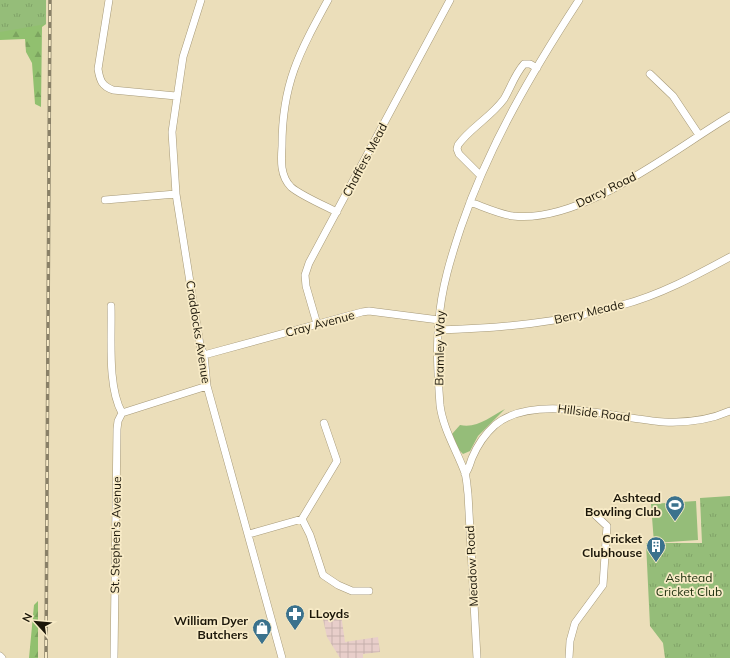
<svg xmlns="http://www.w3.org/2000/svg" width="730" height="658" viewBox="0 0 730 658" font-family="Mulish,sans-serif">
  <style>
    .industrial { fill: url(#industrial-grid) }
    .grass { fill: #95bd79 }
    .forest { fill: url(#forest-firs) }
    .park { fill: url(#park-tufts) }
    .lines { fill: none; stroke-linecap: round; stroke-linejoin: round }
    .minor-casing { stroke: #a69978; stroke-width: 8 }
    .minor { stroke: #fff; stroke-width: 7 }
    .rail-casing { stroke: #898067; stroke-width: 3.5 }
    .rail { stroke: #f8ebc7; stroke-width: 2; stroke-dasharray: 6; stroke-linecap: butt }
    .labels { text-anchor: middle; stroke-width: 3.5; stroke-linejoin: round; paint-order: stroke }
    .street-label { font-size: 12px; fill: #1b1609; stroke: #f8ebc7 }
    .poi-label { font-size: 12px; font-weight: bold; fill: #1b1609; stroke: #f8ebc7; text-anchor: end }
    .park-label { font-size: 12px; fill: #203210; stroke: #f8ebc7 }
  </style>
  <defs>
    <pattern id="industrial-grid" width="8" height="8" patternUnits="userSpaceOnUse"><rect width="8" height="8" fill="#e8ceca"/><path d="M0 4h8M4 0v8" fill="none" stroke="#c6b0ac"/></pattern>
    <pattern id="forest-firs" width="22" height="20" patternUnits="userSpaceOnUse"><rect width="22" height="20" fill="#91c06f"/><path d="M5 1l3.5 6h-7zM16 11l3.5 6h-7z" fill="#7ca45f"/></pattern>
    <pattern id="park-tufts" width="24" height="20" patternUnits="userSpaceOnUse"><rect width="24" height="20" fill="#95bd79"/><path d="M3 7l-1-3M5 7V3M7 7l1-3M15 17l-1-3M17 17v-4M19 17l1-3" fill="none" stroke="#80a267"/></pattern>
  </defs>
  <rect width="100%" height="100%" fill="#ebdeba"/>
  <path class="industrial" d="M341 614 345 642 378 637 380 652 363 654V658H340L327 637 322 615Z"/>
  <path class="grass" d="M505 409 478 436 470 451 463 454 459 450 452 434 460 425C477 429 491 416 505 409Z
    M696 501 698 540 654 543 651 504Z"/>
  <path class="forest" d="M0 0H46V24L42 27 41 107 35 104 32 63 26 52 25 39 0 40Z
    M38 601V658H29L34 605Z"/>
  <path class="park" d="M0 0H46V24L0 32Z
    M730 496V658H665L663 643 650 626 646 543H702L700 498Z"/>
  <g class="lines">
    <g class="minor-casing">
      <path id="minor" d="M109 0 98 69C100 81 102 86 113 90L176 96
        M201 0 183 57 172 132 176 194 200 345 204 355 207 386 282 658
        M328 0C299 53 282 84 282 146 281 160 280 176 291 187 300 195 325 206 337 212
        M650 74 673 96 699 135
        M480 175 459 154 457 149 458 145C470 128 491 117 504 99 511 87 515 74 524 64H530L537 68
        M105 200 176 194
        M470 202C484 207 499 214 513 216 582 224 673 150 730 116
        M111 306C112 337 107 386 122 413L118 421 117 429 114 658
        M317 324 306 286 305 275 309 263 450 0
        M438 330C500 328 562 323 622 305 660 295 695 276 730 257
        M204 355 362 312 369 311 439 320
        M122 413 207 386
        M465 474C469 469 470 463 472 458 477 446 485 434 495 425 534 392 617 419 664 422 686 423 710 420 730 411
        M302 519 310 535 323 575 338 585 352 591H369
        M249 534 302 519 337 461 324 423
        M0 656 2 658
        M477 658 468 494C467 487 467 480 465 473 457 451 443 429 440 405 438 377 436 348 439 321 441 289 451 257 461 227 489 145 532 72 579 0
        M569 658 570 641 575 623 603 585 607 526 592 512"/>
    </g>
    <use href="#minor" class="minor"/>
    <g class="rail-casing">
      <path id="rail" d="M46 658 50 0"/>
    </g>
    <use href="#rail" class="rail"/>
  </g>
  <defs>
    <g id="stadium-pin" transform="scale(1)"><path d="M0 17L-7.5 6A9.5 9.5 0 1 1 7.5 6Z" fill="#3b728d" stroke="#f8ebc7"/><path d="M0-5a6.5 5 0 1 0 0 10a6.5 5 0 1 0 0-10ZM-3.5-1.8h7v3.6h-7Z" fill="#fff"/></g>
    <g id="building-pin" transform="scale(1)"><path d="M0 17L-7.5 6A9.5 9.5 0 1 1 7.5 6Z" fill="#3b728d" stroke="#f8ebc7"/><path d="M-4-6H4V6H1V3H-1V6H-4ZM-2.5-4.3h1.7v1.8h-1.7ZM.8-4.3h1.7v1.8H.8ZM-2.5-1h1.7V.8h-1.7ZM.8-1h1.7V.8H.8Z" fill="#fff"/></g>
    <g id="pharmacy-pin" transform="scale(1)"><path d="M0 17L-7.5 6A9.5 9.5 0 1 1 7.5 6Z" fill="#3b728d" stroke="#f8ebc7"/><path d="M-2-6h4v4h4v4h-4v4h-4v-4h-4v-4h4Z" fill="#fff"/></g>
    <g id="shop-pin" transform="scale(1)"><path d="M0 17L-7.5 6A9.5 9.5 0 1 1 7.5 6Z" fill="#3b728d" stroke="#f8ebc7"/><path d="M-5-2.5h2.3a2.7 3.5 0 0 1 5.4 0H5L5.5 6h-11ZM-1.5-2.5h3a1.5 2.3 0 0 0-3 0Z" fill="#fff"/></g>
  </defs>
  <g fill-rule="evenodd">
    <use href="#stadium-pin" x="675" y="505"/>
    <use href="#building-pin" x="656" y="546"/>
    <use href="#pharmacy-pin" x="295" y="614"/>
    <use href="#shop-pin" x="262" y="628"/>
  </g>
  <g class="labels">
    <g class="street-label">
      <text transform="translate(365 160) rotate(-62)" y="4">Chaffers Mead</text>
      <text transform="translate(606 190) rotate(-26)" y="4">Darcy Road</text>
      <text transform="translate(589 312) rotate(-13)" y="4">Berry Meade</text>
      <text transform="translate(320 324) rotate(-15)" y="4">Cray Avenue</text>
      <text transform="translate(198 332) rotate(81)" y="4">Craddocks Avenue</text>
      <text transform="translate(440 348) rotate(-89)" y="4">Bramley Way</text>
      <text transform="translate(594 413) rotate(7)" y="4">Hillside Road</text>
      <text transform="translate(116 535) rotate(-89)" y="4">St. Stephen's Avenue</text>
      <text transform="translate(472 566) rotate(-93)" y="4">Meadow Road</text>
    </g>
    <g class="poi-label">
      <text x="661" y="502">Ashtead<tspan x="661" dy="14">Bowling Club</tspan></text>
      <text x="642" y="543">Cricket<tspan x="642" dy="14">Clubhouse</tspan></text>
      <text x="309" y="618" text-anchor="start">LLoyds</text>
      <text x="248" y="625">William Dyer<tspan x="248" dy="14">Butchers</tspan></text>
    </g>
    <g class="park-label">
      <text x="689" y="582">Ashtead<tspan x="689" dy="14">Cricket Club</tspan></text>
    </g>
  </g>
  <g transform="translate(36 622) rotate(297)" stroke="#f8ebc7" stroke-width="3" paint-order="stroke">
  <path d="M0-3L7 15L0 10L-7 15Z" fill="#1b1609"/>
  <text y="-6" font-size="11" font-weight="bold" text-anchor="middle" fill="#1b1609">N</text>
  </g>
</svg>
